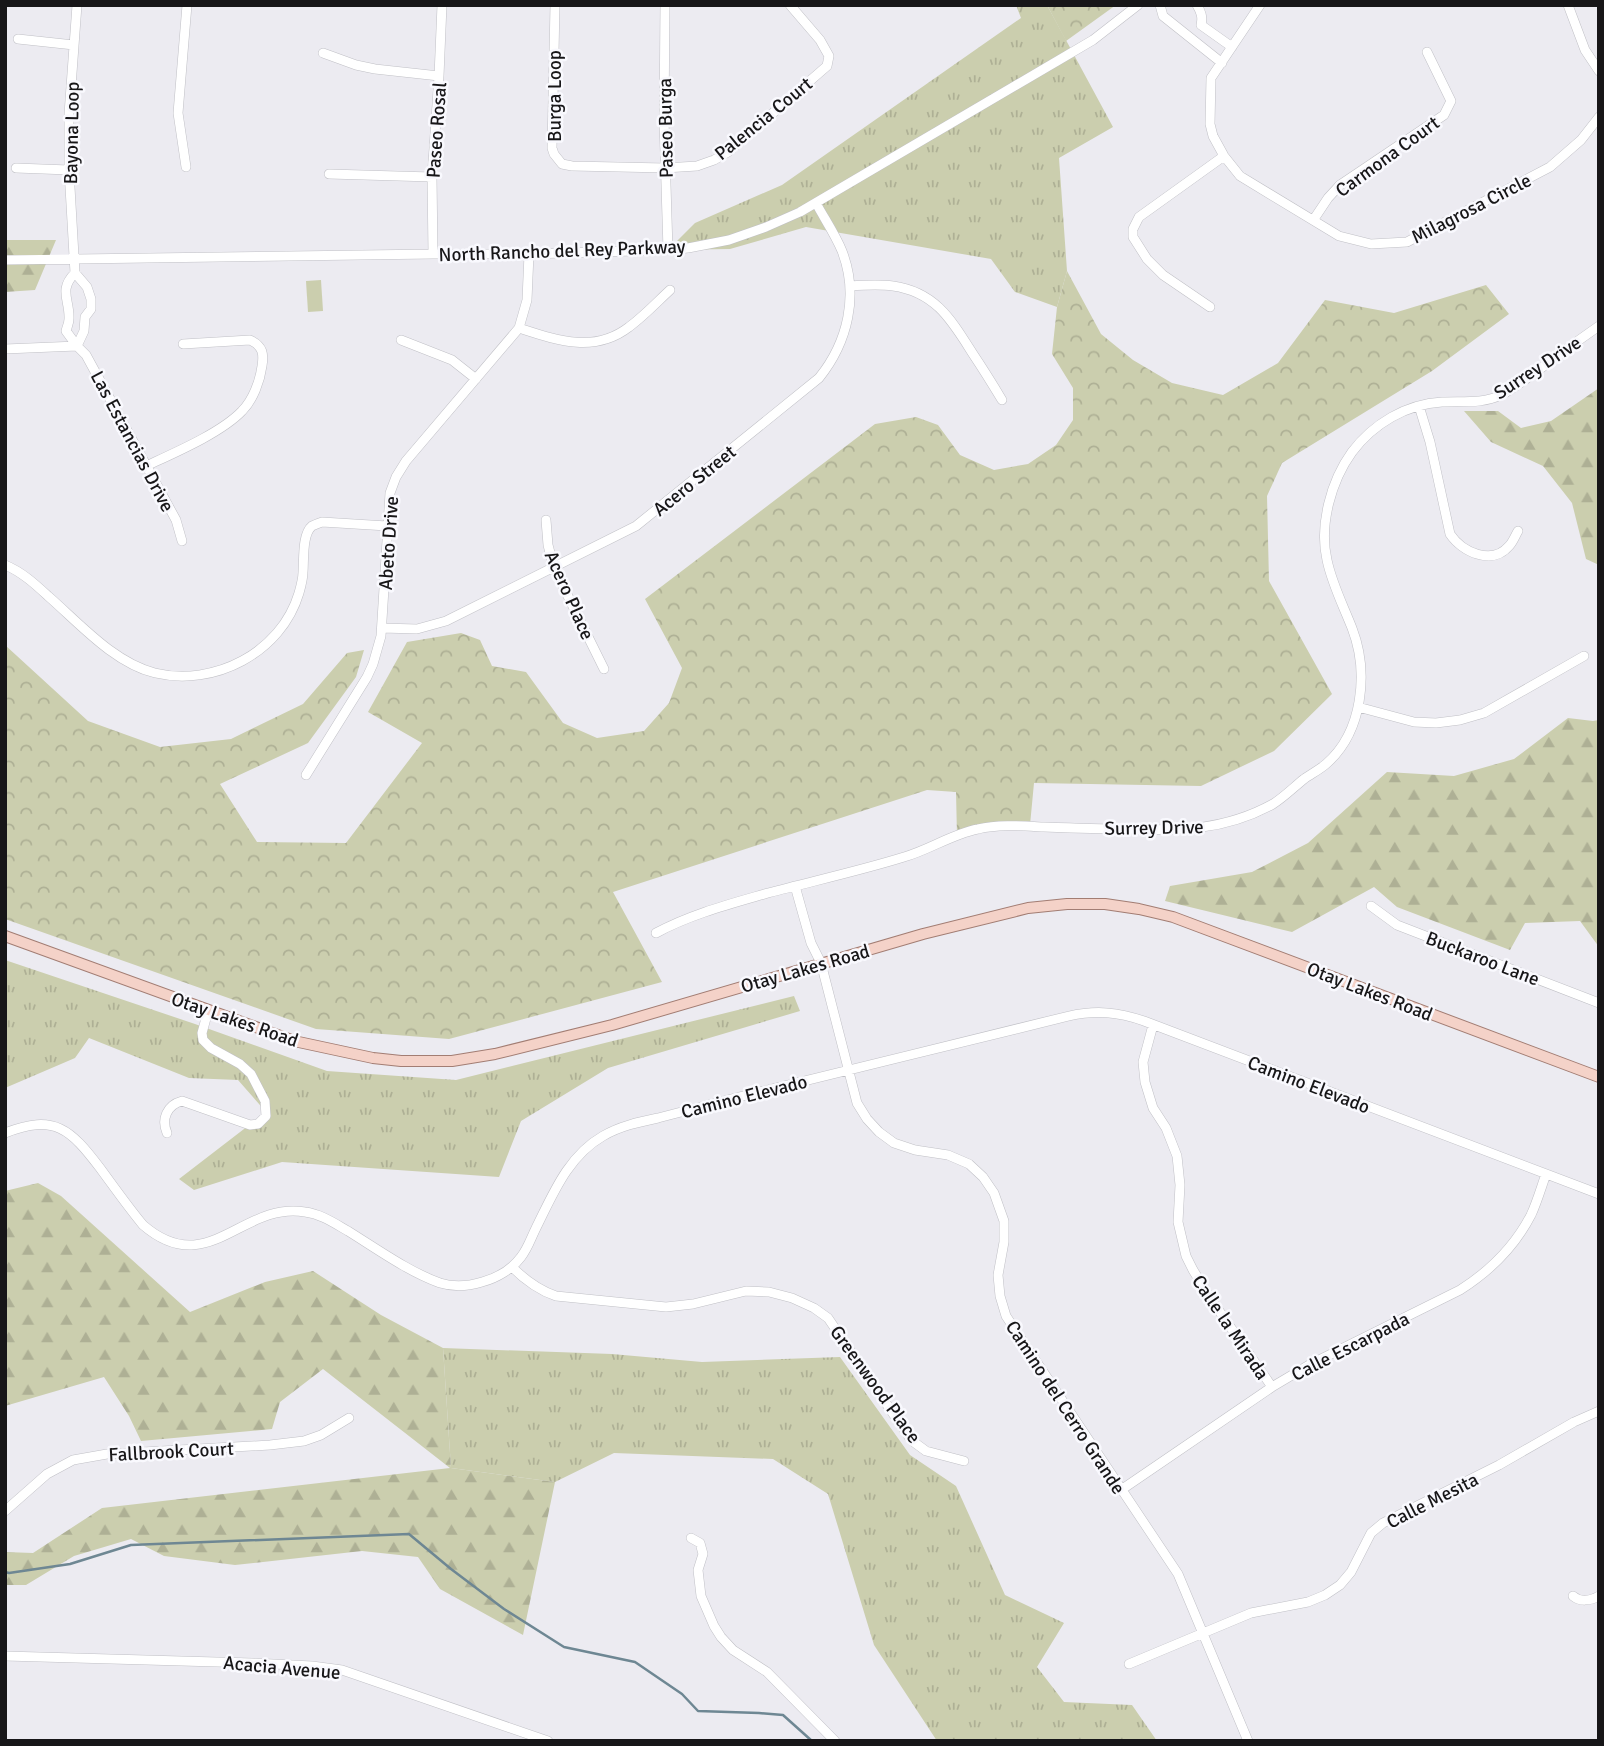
<svg xmlns="http://www.w3.org/2000/svg" width="1604" height="1746" viewBox="0 0 1604 1746" font-family="Signika,sans-serif">
  <style>
    .grass { fill: url(#grass-tufts) }
    .forest { fill: url(#forest-firs) }
    .park { fill: url(#park-crowns) }
    .pitch { fill: #cbceae }
    .lines { fill: none; stroke-linecap: round; stroke-linejoin: round }
    .stream { stroke: #6e8793; stroke-width: 2.5 }
    .minor-casing { stroke: #c0c0c6; stroke-width: 10 }
    .major-casing { stroke: #a27d73; stroke-width: 12 }
    .minor { stroke: #fff; stroke-width: 9 }
    .major { stroke: #f4d2c8; stroke-width: 10 }
    .labels { text-anchor: middle; stroke-width: 5; stroke-linejoin: round; paint-order: stroke }
    .street-label { font-size: 19px; fill: #171618; stroke: #f9f9fe }
  </style>
  <defs>
    <pattern id="grass-tufts" width="24" height="20" patternUnits="userSpaceOnUse" patternTransform="scale(1.75)"><rect width="24" height="20" fill="#cbceae"/><path d="M3 7l-1-3M5 7V3M7 7l1-3M15 17l-1-3M17 17v-4M19 17l1-3" fill="none" stroke="#aeb095"/></pattern>
    <pattern id="forest-firs" width="22" height="20" patternUnits="userSpaceOnUse" patternTransform="scale(1.75)"><rect width="22" height="20" fill="#cbceae"/><path d="M5 1l3.5 6h-7zM16 11l3.5 6h-7z" fill="#aeb095"/></pattern>
    <pattern id="park-crowns" width="20" height="18" patternUnits="userSpaceOnUse" patternTransform="scale(1.75)"><rect width="20" height="18" fill="#cbceae"/><path d="M2 6a3 3 0 1 1 6 0M12 15a3 3 0 1 1 6 0" fill="none" stroke="#aeb095"/></pattern>
  </defs>
  <rect width="100%" height="100%" fill="#ecebf1"/>
  <path class="grass" d="M1016 5H1047L1113 127 1059 158 1067 271 1057 307 1015 292 991 259 806 227 730 249 668 250 695 223 782 185 1021 18Z
    M5 960 195 1024 327 1071 456 1080 794 996 800 1011 608 1068 521 1121 499 1177 282 1162 194 1190 179 1179 266 1112 238 1080 189 1078 89 1038 75 1058 5 1088Z
    M443 1348 612 1354 702 1362 840 1357 910 1455 956 1486 1005 1595 1064 1623 1037 1667 1064 1702 1132 1705 1157 1741H937L874 1645 828 1494 773 1459 614 1453 555 1482 451 1468Z"/>
  <path class="forest" d="M5 240H56L35 290 5 292Z
    M1599 388V565L1586 559 1572 503 1543 466 1491 442 1464 411H1498L1521 428 1551 421Z
    M1568 718 1593 721 1599 720V947L1580 921 1525 923 1510 950 1397 907 1374 887 1292 932 1165 901 1170 886 1252 872 1308 843 1387 772 1454 776 1514 759Z
    M38 1183 61 1196 190 1312 265 1282 313 1271 381 1315 443 1348 451 1468 555 1482 523 1635 440 1589 418 1557 362 1551 235 1565 164 1556 131 1539 74 1556 26 1585H5V1552L33 1553 102 1508 450 1468 323 1369 280 1402 272 1429 141 1441 129 1416 104 1377 5 1406V1191Z"/>
  <path class="park" d="M1047 5H1116L1066 41Z
    M1067 271 1101 334 1133 360 1172 383 1223 395 1278 363 1325 300 1394 313 1486 285 1509 314 1432 371 1282 463 1267 496 1269 581 1332 694 1274 751 1201 786 1034 783 1030 825 957 836 956 792 927 790 613 892 662 982 449 1039 316 1029 5 919V645L88 721 160 747 231 739 303 704 347 653 364 650 356 677 308 743 220 784 257 842 346 843 422 743 368 712 407 642 461 633 480 640 492 666 526 672 563 723 597 738 644 731 669 703 682 668 645 599 875 424 916 417 938 425 960 455 994 470 1028 464 1056 445 1073 420V388L1052 354 1057 307Z"/>
  <path class="pitch" d="M321 280 323 311 308 312 306 281Z"/>
  <g class="lines">
    <path class="stream" d="M5 1572 9 1573 70 1564 131 1545 409 1534 451 1569 504 1609 564 1647 635 1662 682 1694 698 1711 759 1713 783 1715 812 1741"/>
    <g class="minor-casing">
      <path id="minor" d="M555 5 552 148 554 154 562 164 572 166 665 168 697 166 714 160 728 152 827 66 829 56 820 40 790 5
        M665 5 664 120 668 250
        M1160 5 1163 16 1222 63
        M1197 5C1201 12 1203 17 1201 25L1232 47
        M1260 5 1211 78 1210 124 1213 136 1224 156 1240 176 1339 236 1371 244 1407 242 1550 167 1581 140 1599 117
        M1568 5 1585 50 1599 71
        M18 39 74 45
        M323 53 356 65 375 69 439 76
        M186 167 178 113 187 5
        M16 168 69 170
        M329 174 432 177
        M1314 219 1328 198 1340 185 1444 115 1451 101 1427 52
        M433 254 432 177 439 76 442 5
        M5 260 433 254H529L668 250 688 248 729 240 766 227 800 212 1093 40 1138 5
        M75 273C58 290 70 300 69 319 69 323 67 327 66 331L77 346 86 355 176 520 182 541
        M850 286C864 285 879 284 893 286 936 292 952 321 973 354 983 369 993 385 1002 400
        M1210 307 1163 275 1147 259 1133 237V229L1139 217 1224 156
        M519 328C556 340 594 354 629 327 644 316 657 302 670 290
        M401 340 452 360 476 379
        M77 346 84 331 85 317 91 309V299L87 287 75 273 69 170V114L77 5
        M5 349 77 346
        M1419 406 1430 442 1450 534C1462 552 1492 566 1509 546 1513 542 1515 536 1518 531
        M146 466C174 453 221 433 242 411 253 400 260 381 262 366 264 354 263 346 250 340L183 344
        M546 520 548 545 554 568 604 669
        M5 565C22 572 35 584 48 596 79 623 114 663 155 673 214 687 281 653 299 593 301 586 303 579 303 572 304 560 302 534 312 526 314 525 319 523 322 522L387 526
        M382 628 417 629 446 621 636 526 819 378C848 342 859 295 842 251 835 234 824 218 816 203
        M1358 707 1414 722 1436 723 1460 720 1484 713 1584 656
        M306 775 367 677 373 664 381 636 390 493 396 477 406 461 519 328 527 300 529 254
        M795 886 811 943 821 963 857 1103 867 1119 879 1132 894 1143 915 1150 948 1155 969 1164 983 1177 994 1193 1004 1221V1242L998 1275 1000 1296 1006 1316 1178 1574 1248 1741
        M1371 906 1397 925 1599 1003
        M656 933C691 914 730 904 768 893 813 881 859 871 904 857 929 850 952 834 978 829 999 824 1023 826 1044 827 1071 828 1098 829 1124 829 1178 831 1224 831 1273 804 1284 797 1294 787 1304 779 1311 774 1319 770 1326 764 1363 732 1369 672 1352 628 1343 605 1332 584 1327 560 1319 525 1331 481 1352 452 1373 424 1406 404 1442 402 1463 401 1482 404 1501 395 1515 388 1527 378 1540 369 1559 354 1579 340 1599 326
        M1153 1025 1143 1062 1145 1082 1153 1108 1166 1128 1177 1156 1180 1185 1178 1222 1186 1256 1193 1270 1213 1302 1272 1387
        M5 1133C55 1113 71 1130 100 1168 114 1187 128 1207 143 1225 208 1281 242 1201 305 1212 321 1214 334 1223 348 1231 377 1249 409 1272 440 1283 453 1287 469 1286 482 1282 497 1278 512 1269 521 1257 528 1248 531 1238 536 1228 553 1194 568 1156 603 1136 620 1126 639 1122 658 1118 684 1111 709 1105 735 1098 846 1070 958 1044 1069 1016 1096 1010 1118 1012 1144 1021L1599 1194
        M167 1133C161 1119 167 1105 182 1101L250 1125 258 1124 266 1116 265 1101 251 1074 240 1064 211 1048 203 1040 202 1033 208 1011
        M512 1267C525 1280 538 1290 556 1296L666 1307 693 1304 746 1291 769 1292 792 1298 814 1308 828 1318 911 1440 926 1451 964 1461
        M1121 1490 1272 1387 1309 1365 1460 1290C1490 1271 1515 1246 1531 1215 1537 1202 1541 1188 1546 1174
        M5 1511 47 1474 73 1460 107 1454 270 1445 304 1441 321 1435 349 1418
        M691 1538 700 1543 703 1554 698 1570 701 1596 714 1626 721 1637 733 1650 767 1672 835 1741
        M1573 1596C1580 1602 1590 1601 1599 1596
        M5 1656 252 1663 312 1666 342 1670 548 1741
        M1129 1664 1251 1613 1308 1602 1325 1595 1340 1585 1351 1572 1371 1533 1383 1523 1499 1465 1574 1422 1599 1411"/>
    </g>
    <g class="major-casing">
      <path id="major" d="M5 936 294 1041 373 1058 401 1061H452L495 1054 612 1025 923 934 1028 908 1067 904H1105L1139 909 1173 917 1599 1077"/>
    </g>
    <use href="#minor" class="minor"/>
    <use href="#major" class="major"/>
  </g>
  <g class="labels">
    <g class="street-label">
      <text transform="translate(554 96) rotate(-90)" y="7">Burga Loop</text>
      <text transform="translate(763 118) rotate(-39)" y="7">Palencia Court</text>
      <text transform="translate(665 128) rotate(-91)" y="7">Paseo Burga</text>
      <text transform="translate(436 130) rotate(-86)" y="7">Paseo Rosal</text>
      <text transform="translate(71 133) rotate(-89)" y="7">Bayona Loop</text>
      <text transform="translate(1387 156) rotate(-36)" y="7">Carmona Court</text>
      <text transform="translate(1471 208) rotate(-27)" y="7">Milagrosa Circle</text>
      <text transform="translate(562 250) rotate(-2)" y="7">North Rancho del Rey Parkway</text>
      <text transform="translate(1537 367) rotate(-33)" y="7">Surrey Drive</text>
      <text transform="translate(133 441) rotate(62)" y="7">Las Estancias Drive</text>
      <text transform="translate(694 480) rotate(-39)" y="7">Acero Street</text>
      <text transform="translate(388 543) rotate(-86)" y="7">Abeto Drive</text>
      <text transform="translate(570 595) rotate(66)" y="7">Acero Place</text>
      <text transform="translate(1154 827) rotate(-1)" y="7">Surrey Drive</text>
      <text transform="translate(1483 958) rotate(21)" y="7">Buckaroo Lane</text>
      <text transform="translate(805 968) rotate(-16)" y="7">Otay Lakes Road</text>
      <text transform="translate(1370 991) rotate(21)" y="7">Otay Lakes Road</text>
      <text transform="translate(235 1019) rotate(19)" y="7">Otay Lakes Road</text>
      <text transform="translate(1309 1084) rotate(21)" y="7">Camino Elevado</text>
      <text transform="translate(744 1096) rotate(-14)" y="7">Camino Elevado</text>
      <text transform="translate(1231 1327) rotate(56)" y="7">Calle la Mirada</text>
      <text transform="translate(1350 1346) rotate(-27)" y="7">Calle Escarpada</text>
      <text transform="translate(876 1384) rotate(54)" y="7">Greenwood Place</text>
      <text transform="translate(1066 1407) rotate(57)" y="7">Camino del Cerro Grande</text>
      <text transform="translate(171 1451) rotate(-3)" y="7">Fallbrook Court</text>
      <text transform="translate(1432 1500) rotate(-27)" y="7">Calle Mesita</text>
      <text transform="translate(282 1667) rotate(5)" y="7">Acacia Avenue</text>
    </g>
  </g>
  <rect width="1604" height="1746" fill="none" stroke="#171618" stroke-width="14"/>
</svg>
